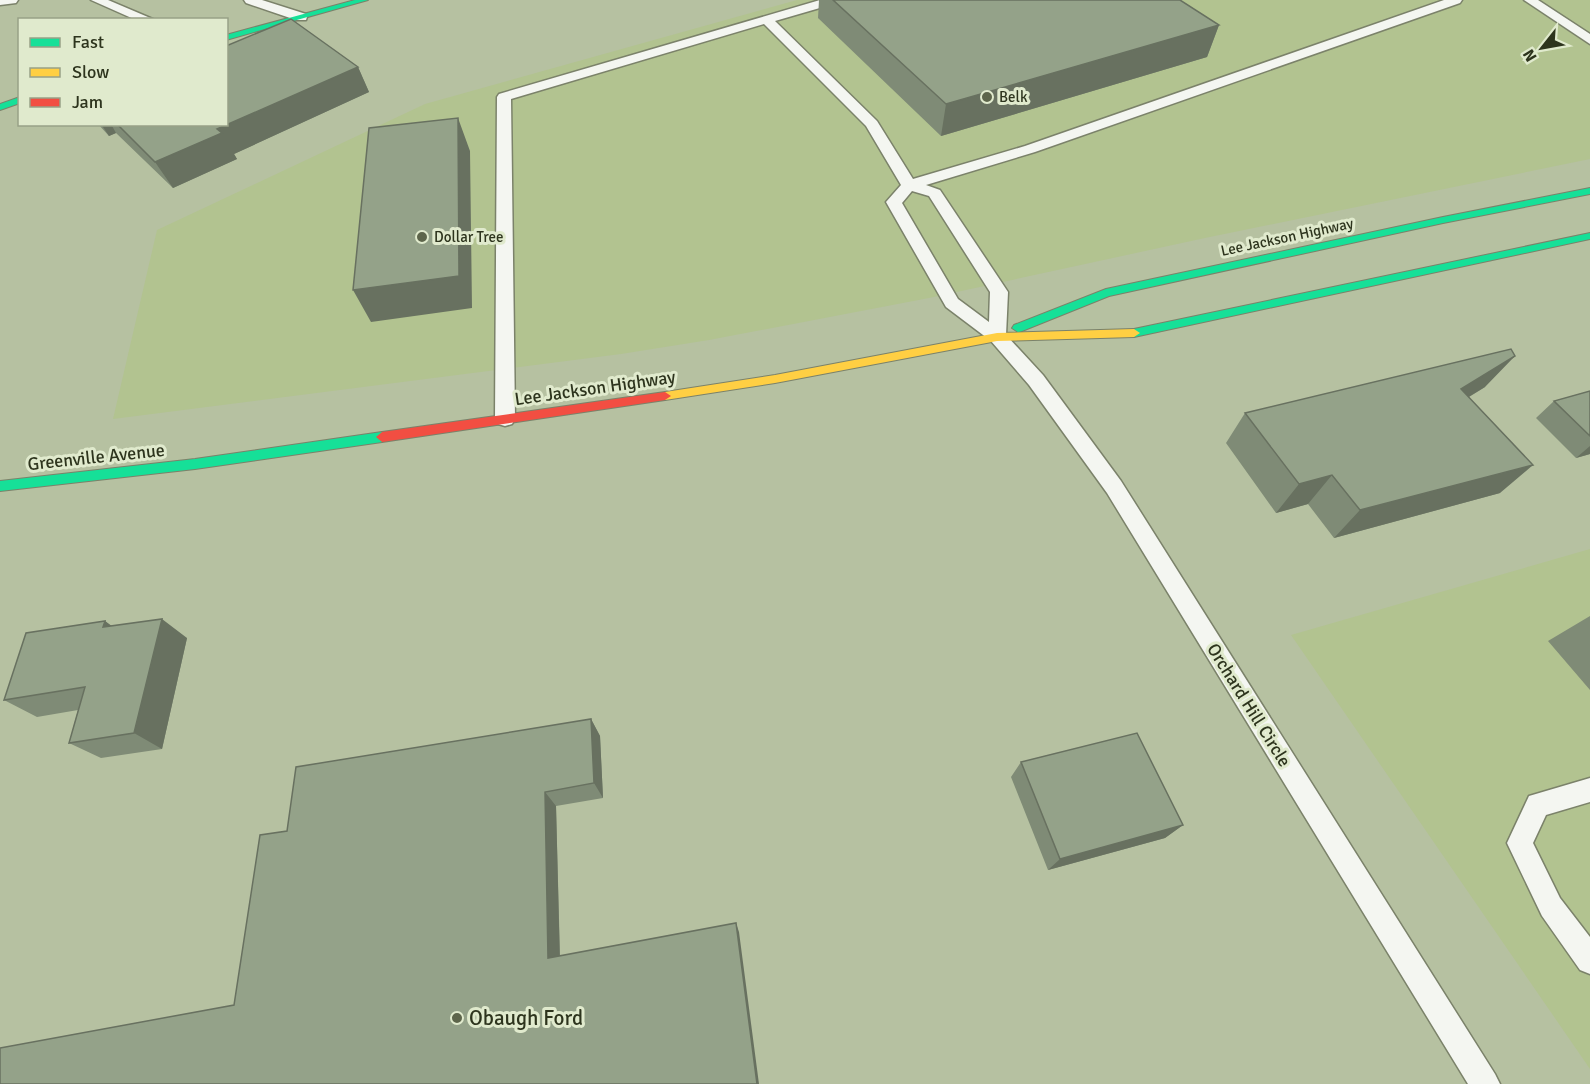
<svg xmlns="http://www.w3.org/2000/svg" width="1590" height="1084" viewBox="0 0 1590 1084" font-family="Signika,sans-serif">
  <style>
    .built { fill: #b2c390 }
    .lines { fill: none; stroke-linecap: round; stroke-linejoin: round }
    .lane-casing { stroke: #7b826a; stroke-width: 3 }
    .fast-casing { stroke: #7b826a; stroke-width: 2 }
    .slow-casing { stroke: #7b826a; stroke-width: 2 }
    .jam-casing { stroke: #7b826a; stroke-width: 2 }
    .lane { fill: #f4f6f1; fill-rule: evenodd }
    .fast { fill: #16e098; fill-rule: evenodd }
    .slow { fill: #ffcf43; fill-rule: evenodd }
    .jam { fill: #f24e42; fill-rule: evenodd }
    .wall { fill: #7f8b76 }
    .shaded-wall { fill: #687160 }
    .building { fill: #94a289; stroke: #687160; stroke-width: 1.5 }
    .poi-dot { fill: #5d654b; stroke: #e0eacd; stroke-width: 2 }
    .labels { text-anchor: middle; stroke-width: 6; stroke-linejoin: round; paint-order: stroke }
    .far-poi-label { font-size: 15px; fill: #2d341d; stroke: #e0eacd; text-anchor: start }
    .far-street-label { font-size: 15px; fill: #2d341d; stroke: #e0eacd }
    .street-label { font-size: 18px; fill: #2d341d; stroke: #e0eacd }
    .near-poi-label { font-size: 21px; fill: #2d341d; stroke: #e0eacd; text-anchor: start }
  </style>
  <rect width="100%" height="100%" fill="#b6c1a1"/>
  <path class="built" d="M797 0H1590V159L1205 238 929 298 709 340 621 354 113 419 157 230 425 104Z
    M1590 549V1069L1291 635Z"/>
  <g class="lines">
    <g class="lane-casing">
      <path id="lane" d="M0 0H18L16 3 0 5Z
        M91 0H108L155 20H136Z
        M244 0H262L306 14 307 17 306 20H296L246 3Z
        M820 0H839L837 3 775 21 877 121 913 179 1025 146 1444 0H1462L1460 3 1035 152 926 185 940 190 1008 292 1006 335 1043 375 1121 481 1495 1074 1500 1084H1468L1107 493 1029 385 991 341 946 307 886 202 901 185 866 126 764 24 511 99 515 419 512 424 505 426 498 424 495 419 497 97 499 94ZM912 191 929 196 990 292 989 322 958 299 902 203Z
        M1524 0H1538L1590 34V44Z
        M1590 778V802L1546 815 1533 843 1560 898 1590 937V974L1580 970 1542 916 1507 843 1529 796Z"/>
    </g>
    <g class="fast-casing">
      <path id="fast" d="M355 0H368L226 40V35Z
        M20 97V103L0 110V104Z
        M1590 188V194L1443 223 1109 296 1022 331 1018 332 1012 328 1014 325 1106 289 1443 217Z
        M1590 233V239L1134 337 1128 333 1134 329Z
        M382 432 388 437 382 442 195 469 0 491V481L195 459Z"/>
    </g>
    <g class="slow-casing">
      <path id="slow" d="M1134 329 1140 333 1134 337 997 341 775 383 665 400 659 396 665 392 775 375 997 333Z"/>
    </g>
    <g class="jam-casing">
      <path id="jam" d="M665 392 671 396 665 400 382 442 376 437 382 432Z"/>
    </g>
    <use href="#lane" class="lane"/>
    <use href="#fast" class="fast"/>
    <use href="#slow" class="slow"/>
    <use href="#jam" class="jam"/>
  </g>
  <path class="wall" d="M819 0H1180L1219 25 1207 57 941 136 818 18Z
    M358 67 369 92 234 154 237 159 173 188 116 133 109 136 98 124H226Z
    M1485 387 1469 397 1500 493 1334 538 1308 504 1276 513 1226 443 1245 413Z
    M1590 391V454L1576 458 1536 418 1554 401Z
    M1590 616V690L1548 641Z
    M105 621 111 626 187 638 162 749 101 758 69 743 78 710 37 717 4 700Z
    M591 719 600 736 603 798 556 806 560 956 739 932 234 1005 287 831Z
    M1021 762 1183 825 1165 838 1048 870 1011 777Z"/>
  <path class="shaded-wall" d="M1219 25 1207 57 941 136 946 104Z
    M358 67 369 92 234 154 237 159 173 188 155 162 217 129Z
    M458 118 470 151 472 308 371 322 353 290Z
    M101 124H111L116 133 109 136Z
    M1515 356 1485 387 1432 419 1461 389Z
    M1590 446V454L1576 458Z
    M1533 465 1500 493 1334 538 1360 510Z
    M1332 475 1308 504 1276 513 1299 484Z
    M162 619 187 638 162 749 134 733Z
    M105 621 132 641 103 627Z
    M591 719 600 736 603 798 594 783Z
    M545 792 556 806 560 966 548 958Z
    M1183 825 1165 838 1048 870 1060 859Z
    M736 923 739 932 759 1084H757Z"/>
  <path class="building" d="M833 0H1180L1219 25 946 104Z
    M291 19 358 67 217 129 222 133 155 162 117 124H226V46Z
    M458 118 459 276 353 290 369 128Z
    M1511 349 1515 356 1461 389 1533 465 1360 510 1332 475 1299 484 1245 413Z
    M1590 391V436L1554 401Z
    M162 619 134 733 69 743 85 687 4 700 26 633 105 621 103 627Z
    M591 719 594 783 545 792 548 958 736 923 757 1084H0V1048L234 1005 260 835 287 831 296 767Z
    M1137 733 1183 825 1060 859 1021 762Z"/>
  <g class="poi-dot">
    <circle cx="987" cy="97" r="6"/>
    <circle cx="422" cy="237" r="6"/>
    <circle cx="457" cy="1018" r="6"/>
  </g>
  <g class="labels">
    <g class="far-poi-label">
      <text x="999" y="102">Belk</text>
      <text x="434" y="242">Dollar Tree</text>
    </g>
    <g class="far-street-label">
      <text transform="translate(1287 237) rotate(-12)" y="5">Lee Jackson Highway</text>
    </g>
    <g class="street-label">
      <text transform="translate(595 388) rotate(-8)" y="6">Lee Jackson Highway</text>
      <text transform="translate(96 457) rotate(-6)" y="6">Greenville Avenue</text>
      <text transform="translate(1249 705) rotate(58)" y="6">Orchard Hill Circle</text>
    </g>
    <g class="near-poi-label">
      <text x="469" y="1025">Obaugh Ford</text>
    </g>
  </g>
  <rect x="18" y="18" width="210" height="108" fill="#e0eacd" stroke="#98a187" stroke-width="1.5"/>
  <rect x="30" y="38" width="30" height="9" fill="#16e098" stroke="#98a187" stroke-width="1.5"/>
  <text x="72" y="48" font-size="18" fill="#2d341d">Fast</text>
  <rect x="30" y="68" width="30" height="9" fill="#ffcf43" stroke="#98a187" stroke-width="1.5"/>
  <text x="72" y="78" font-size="18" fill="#2d341d">Slow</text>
  <rect x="30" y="98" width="30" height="9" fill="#f24e42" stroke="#98a187" stroke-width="1.5"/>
  <text x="72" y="108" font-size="18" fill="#2d341d">Jam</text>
  <g transform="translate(1542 48) rotate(239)" stroke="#e0eacd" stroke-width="4.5" paint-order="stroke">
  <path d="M0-4.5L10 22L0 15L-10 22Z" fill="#2d341d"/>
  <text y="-9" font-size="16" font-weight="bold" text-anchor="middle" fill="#2d341d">N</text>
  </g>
</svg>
